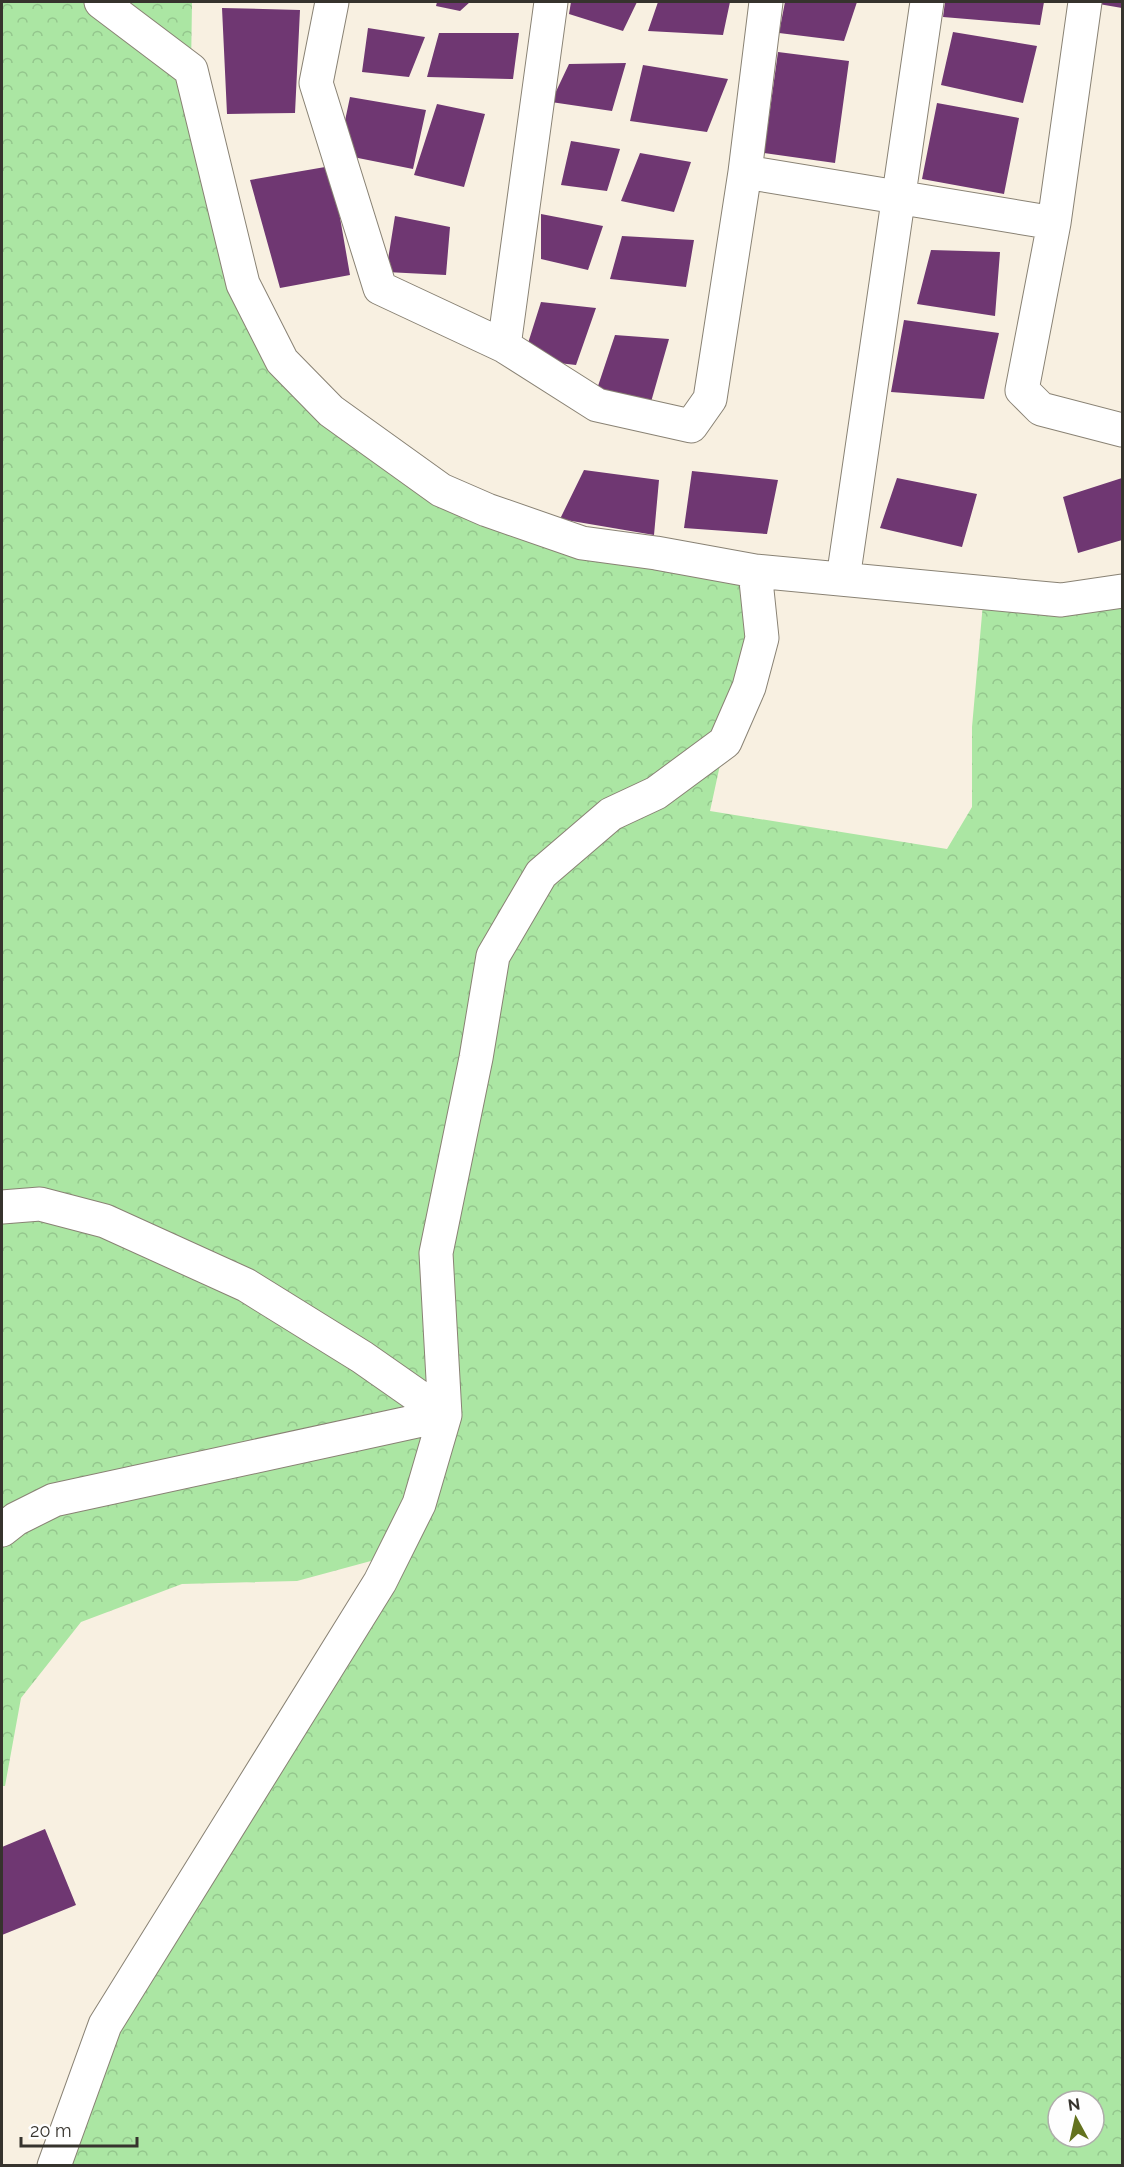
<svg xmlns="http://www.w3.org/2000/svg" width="1124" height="2167" viewBox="0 0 1124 2167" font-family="Raleway,sans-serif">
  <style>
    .forest { fill: url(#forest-crowns); fill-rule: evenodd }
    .building { fill: #6f3772 }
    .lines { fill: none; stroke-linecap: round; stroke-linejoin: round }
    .minor-casing { stroke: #898274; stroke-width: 35 }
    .minor { stroke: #fff; stroke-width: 33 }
  </style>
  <defs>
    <pattern id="forest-crowns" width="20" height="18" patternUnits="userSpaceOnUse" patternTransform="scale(1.5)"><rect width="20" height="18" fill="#abe6a3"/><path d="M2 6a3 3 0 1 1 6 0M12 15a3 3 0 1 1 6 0" fill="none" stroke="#94c68d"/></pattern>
  </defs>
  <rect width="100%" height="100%" fill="#f8f0e1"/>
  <path class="forest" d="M2 2H192L191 70 282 361 441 490 755 571 762 638 725 742 710 811 947 849 972 807V727L984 592 1122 591V2165H54L105 2025 393 1555 297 1581 182 1584 81 1622 21 1698 5 1786H2ZM1058 2101H1094V2137H1058Z"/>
  <path class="building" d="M437 2H470L460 11 436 6Z
    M571 2H637L623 31 569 14Z
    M658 2H730L723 35 648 31Z
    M785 2H857L844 41 779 33Z
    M945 2H1044L1040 25 943 17Z
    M1093 2H1122V8L1093 3Z
    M222 8 300 10 295 113 227 114Z
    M368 28 425 37 409 77 362 72Z
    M953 32 1037 46 1023 103 941 85Z
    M439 33H519L513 79 427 77Z
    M778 52 849 61 835 163 764 153Z
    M626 63 612 111 551 102 569 64Z
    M643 65 728 79 707 132 630 121Z
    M350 97 426 110 413 169 338 154Z
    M937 103 1019 118 1004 194 922 179Z
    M437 104 485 114 464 187 414 175Z
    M571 141 620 149 607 191 561 185Z
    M640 153 691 162 674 212 621 201Z
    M331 166 350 275 280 288 250 180Z
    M541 214 603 226 588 270 541 259Z
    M395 216 450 227 446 275 386 272Z
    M622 236 694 240 686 287 610 279Z
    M931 250 1000 252 995 316 917 304Z
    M541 302 596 308 576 365 523 359Z
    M904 320 999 333 984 399 891 392Z
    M615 335 669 339 651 402 597 389Z
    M584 470 659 480 654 535 560 519Z
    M692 471 778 480 767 534 684 528Z
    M897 478 977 494 962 547 880 528Z
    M1122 478V540L1078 553 1063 497Z
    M45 1829 76 1905 2 1935V1847Z"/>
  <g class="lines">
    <g class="minor-casing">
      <path id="minor" d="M101 2 191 70 243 284 282 361 331 411 441 490 487 510 582 543 656 553 755 571 1061 600 1122 591
        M332 2 316 83 380 288 504 346 597 405 691 426 710 399 745 172 766 2
        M1085 2 1054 223 1022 390 1041 409 1122 430
        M745 172 1054 223
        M504 346 551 2
        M843 579 927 2
        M2 1207 40 1204 105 1221 246 1285 362 1357 445 1415
        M2 1530 16 1519 54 1500 445 1415
        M54 2166 105 2025 380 1582 419 1504 445 1415 436 1253 476 1058 493 956 541 874 611 814 656 793 725 742 749 687 762 638 755 571"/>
    </g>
    <use href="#minor" class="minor"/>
  </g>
  <rect width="1124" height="2167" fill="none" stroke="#36332d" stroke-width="6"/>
  <g transform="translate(1076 2119) rotate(352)"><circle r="28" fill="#fefefe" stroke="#aeadaa" stroke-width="1.5"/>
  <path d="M0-4.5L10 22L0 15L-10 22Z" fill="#63721e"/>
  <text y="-9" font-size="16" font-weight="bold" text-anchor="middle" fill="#36332d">N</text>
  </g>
  <path d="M21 2137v9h116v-9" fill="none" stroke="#36332d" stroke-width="3"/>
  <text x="30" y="2137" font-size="18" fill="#36332d" stroke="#fefefe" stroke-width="4.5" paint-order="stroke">20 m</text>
</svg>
